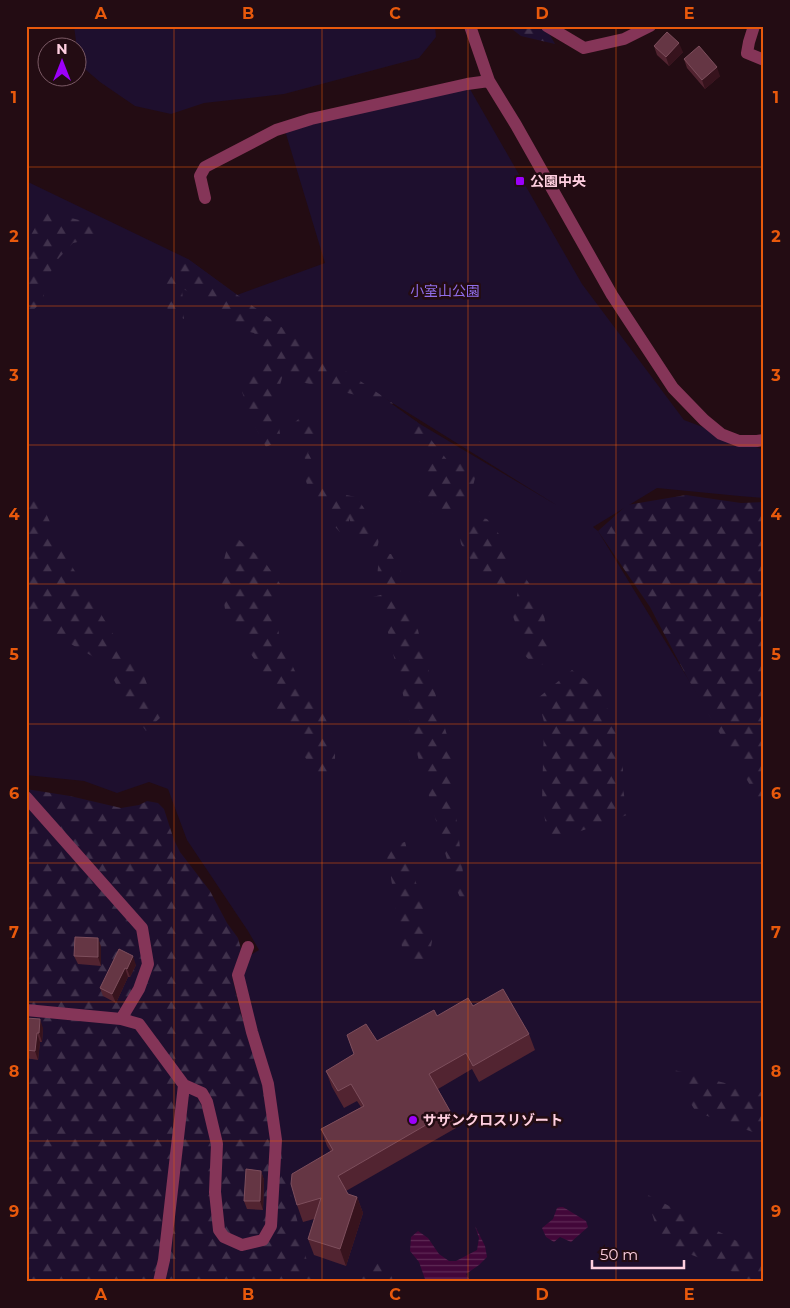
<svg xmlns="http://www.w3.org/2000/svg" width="790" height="1308" viewBox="0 0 790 1308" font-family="Montserrat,'Noto Sans JP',sans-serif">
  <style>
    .green { fill: #1e0f2e; fill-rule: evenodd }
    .forest { fill: url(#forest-firs) }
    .water { fill: url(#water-rules) }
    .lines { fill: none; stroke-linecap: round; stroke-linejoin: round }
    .minor { stroke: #853558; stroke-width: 12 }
    .wall { fill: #522431 }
    .shaded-wall { fill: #37131d }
    .building { fill: #653644; stroke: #7d4e5c }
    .grid { fill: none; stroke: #e8590c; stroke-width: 1; stroke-opacity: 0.55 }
    .poi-dot { fill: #9c00fa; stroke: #230c13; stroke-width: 2 }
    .labels { text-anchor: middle; stroke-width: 5; stroke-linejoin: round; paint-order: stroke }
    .poi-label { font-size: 14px; font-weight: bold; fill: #ffcfe0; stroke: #230c13; text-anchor: start }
    .park-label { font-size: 14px; fill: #906eea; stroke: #230c13 }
    .neatline { fill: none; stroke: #e8590c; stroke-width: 2 }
    .grid-label { font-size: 16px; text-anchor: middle; font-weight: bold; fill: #e8590c }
  </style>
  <defs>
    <pattern id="forest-firs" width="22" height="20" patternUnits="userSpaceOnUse" patternTransform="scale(1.25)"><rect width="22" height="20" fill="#1e0f2e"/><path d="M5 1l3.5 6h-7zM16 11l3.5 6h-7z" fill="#40314c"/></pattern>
    <pattern id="water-rules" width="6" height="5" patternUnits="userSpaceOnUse" patternTransform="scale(1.25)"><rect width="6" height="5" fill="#420739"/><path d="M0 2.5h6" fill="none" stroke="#5e2a55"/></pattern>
  </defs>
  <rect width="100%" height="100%" fill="#230c13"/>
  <path class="green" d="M74 26H435L436 37 419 58 284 94 204 103 171 114 135 106 100 82 79 64Z
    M467 84 582 284 684 420 764 450V498L739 496 657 488 593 527 598 531 726 741 764 807V1282H292L237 963 259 950 248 931 187 840 168 789 149 782 117 793 84 781 26 775V181L188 259 237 295 325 263 283 124ZM378 394 558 506 420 424Z"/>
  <path class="forest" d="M508 26H545L555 44 521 36Z
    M47 212 91 223 101 237 73 243 59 258 46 280 43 301 30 313 26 312V241C36 231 36 220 47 212Z
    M188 259 294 336 394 404 301 382 285 367 275 403 281 440 266 447 253 423 242 392 243 374 259 366 266 350 254 333 233 328 220 312 182 288 184 319 168 310 158 284 159 273Z
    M305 413 317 418 322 435 312 443 308 453 324 483 344 504 346 495 356 497C363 506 386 538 376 548 374 551 371 551 368 553L359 544 349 518V525L340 532C328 520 308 494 305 477 305 471 305 466 305 461 304 448 300 436 293 424Z
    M416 421 448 461 473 466 475 478 472 490 452 509 431 514 419 501 422 489 427 478V456L407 432Z
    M26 482 39 498 65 555 113 634 140 664 150 693 161 717 146 731 124 700 106 664 41 627 26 606Z
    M686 495 741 503 764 502V809L688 679 650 607 598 531 627 505Z
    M477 517 487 519 497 531 508 550V574L511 579 503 590 485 583 461 544 459 532Z
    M238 539 264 561 283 588 274 609 280 639 300 682 324 714 335 742V764L322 780 304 756 297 727 279 718 270 682 246 647 225 609 220 576 227 548Z
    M383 554H391L404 577 402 583 397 587C375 584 374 571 383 554Z
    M526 579 536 593 543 609 546 627 553 645 554 653 546 663 535 667 523 653 519 634 513 616 518 591Z
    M395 591 418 630 421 643 452 753 455 806 468 915 454 884 419 761 385 620 373 597Z
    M572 670 601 691 616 733 623 766V788L627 815 549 842 542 803 544 722 538 698Z
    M26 789 70 796 121 808 139 805 147 801 158 803 164 809 174 840 180 852 210 891 227 923 238 938 241 949 232 976 239 1007 266 1091 312 1282H26Z
    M405 842 432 941 428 964 404 960 391 878 385 847Z
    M670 1069 764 1093V1136L696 1112Z
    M646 1194 764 1255V1282H747L728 1269 661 1243Z
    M373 1255 397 1272 390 1282H349L350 1277Z"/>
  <path class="water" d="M560 1207H563L586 1221 588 1227 571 1242 560 1237 554 1242 546 1237 542 1228 553 1219 557 1208Z
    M475 1226 485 1246 487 1257 479 1265 466 1274 471 1282H452L450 1280 446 1282H426L419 1262 410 1251 411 1237 418 1231 428 1238 439 1254 449 1261H456L477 1250 479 1238Z"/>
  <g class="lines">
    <path class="minor" d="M470 26 489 81 516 125 612 295 673 388 704 420 721 434 739 441H757L764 440
      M547 26 584 48 624 39 650 26
      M754 26 749 42 747 53 764 60
      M205 198 200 176 205 167 276 130 311 119 467 84 489 81
      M26 797 142 928 148 964 139 989 121 1019
      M26 1010 121 1019 139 1024 184 1085 202 1093 207 1102 217 1144 215 1192 219 1230 224 1237 242 1245 263 1240 271 1226 276 1140 268 1084 252 1032 238 975 248 947
      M159 1282 164 1260 184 1085"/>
  </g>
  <path class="wall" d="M654 46 683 52 669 66 657 55Z
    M684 59 720 76 705 89 687 68Z
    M98 938 101 947V966L78 964 74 956Z
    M119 949 136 965 130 977H128L116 1003 103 996 100 988Z
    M473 1006 529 1034 535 1050 479 1082 472 1069 438 1089 450 1111 456 1128 346 1191 348 1194 357 1197 363 1213 346 1266 314 1255 308 1239 314 1219 303 1222 297 1205 331 1152 327 1146 321 1129 361 1107 357 1101 344 1108 332 1087 326 1071 354 1054 347 1035 377 1041 437 1016Z
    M26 1018 43 1028 42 1042H40L38 1060 26 1058Z
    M261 1171 264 1180 263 1210 247 1209 244 1201Z"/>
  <path class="shaded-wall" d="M679 43 683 52 669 66 666 57Z
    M717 67 720 76 705 89 702 80Z
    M98 938 101 947V966L98 957Z
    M133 956 136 965 130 977 127 969Z
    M125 968 128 977 116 1003 112 994Z
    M40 1019 43 1028 42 1042 39 1033Z
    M37 1033 40 1042 38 1060 35 1051Z
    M261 1171 264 1180 263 1210 260 1201Z
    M357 1197 363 1213 346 1266 340 1249Z"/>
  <path class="building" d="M667 32 679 43 666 57 654 46Z
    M699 46 717 67 702 80 684 59Z
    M75 937 98 938V957L74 956Z
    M119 949 133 956 127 969 125 968 112 994 100 988Z
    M503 989 529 1034 473 1066 466 1053 429 1074 450 1111 338 1176 348 1194 357 1197 340 1249 308 1239 321 1198 297 1205 291 1184 292 1174 333 1150 321 1129 364 1106 351 1084 338 1091 326 1071 354 1054 347 1035 366 1024 377 1041 434 1010 437 1016 468 998 473 1006Z
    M26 1018 40 1019 39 1033H37L35 1051 26 1050Z
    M246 1169 261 1171 260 1201H244Z"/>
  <path class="grid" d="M174 26V1282M322 26V1282M468 26V1282M616 26V1282M26 167H764M26 306H764M26 445H764M26 584H764M26 724H764M26 863H764M26 1002H764M26 1141H764"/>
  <g class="poi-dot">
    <rect x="515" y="176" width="10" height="10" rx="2.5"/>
    <circle cx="413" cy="1120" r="5"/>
  </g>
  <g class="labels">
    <g class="poi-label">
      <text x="530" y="186">公園中央</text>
      <text x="423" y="1125">サザンクロスリゾート</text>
    </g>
    <g class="park-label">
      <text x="445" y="296">小室山公園</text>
    </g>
  </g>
  <rect width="790" height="1308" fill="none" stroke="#230c13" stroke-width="55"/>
  <g transform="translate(62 62)"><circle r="24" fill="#230c13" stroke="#7b5a65"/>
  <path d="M0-4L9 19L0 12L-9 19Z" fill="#9c00fa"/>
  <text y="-8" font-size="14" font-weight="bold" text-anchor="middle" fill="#ffcfe0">N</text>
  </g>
  <path d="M592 1260v8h92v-8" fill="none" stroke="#ffcfe0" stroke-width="2.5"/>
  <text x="600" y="1260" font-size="15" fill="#ffcfe0" stroke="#230c13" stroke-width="4" paint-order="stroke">50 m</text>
  <rect x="28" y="28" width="734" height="1252" class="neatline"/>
  <g class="grid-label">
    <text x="101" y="19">A</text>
    <text x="248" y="19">B</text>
    <text x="395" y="19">C</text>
    <text x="542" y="19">D</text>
    <text x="689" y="19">E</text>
    <text x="14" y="103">1</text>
    <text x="776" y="103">1</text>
    <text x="14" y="242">2</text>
    <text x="776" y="242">2</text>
    <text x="14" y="381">3</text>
    <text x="776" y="381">3</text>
    <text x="14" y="520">4</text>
    <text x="776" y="520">4</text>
    <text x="14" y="660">5</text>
    <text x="776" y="660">5</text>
    <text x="14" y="799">6</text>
    <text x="776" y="799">6</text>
    <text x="14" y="938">7</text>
    <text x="776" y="938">7</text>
    <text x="14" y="1077">8</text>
    <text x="776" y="1077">8</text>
    <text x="14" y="1217">9</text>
    <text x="776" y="1217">9</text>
    <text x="101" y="1300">A</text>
    <text x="248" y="1300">B</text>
    <text x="395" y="1300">C</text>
    <text x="542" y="1300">D</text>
    <text x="689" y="1300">E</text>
  </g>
</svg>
